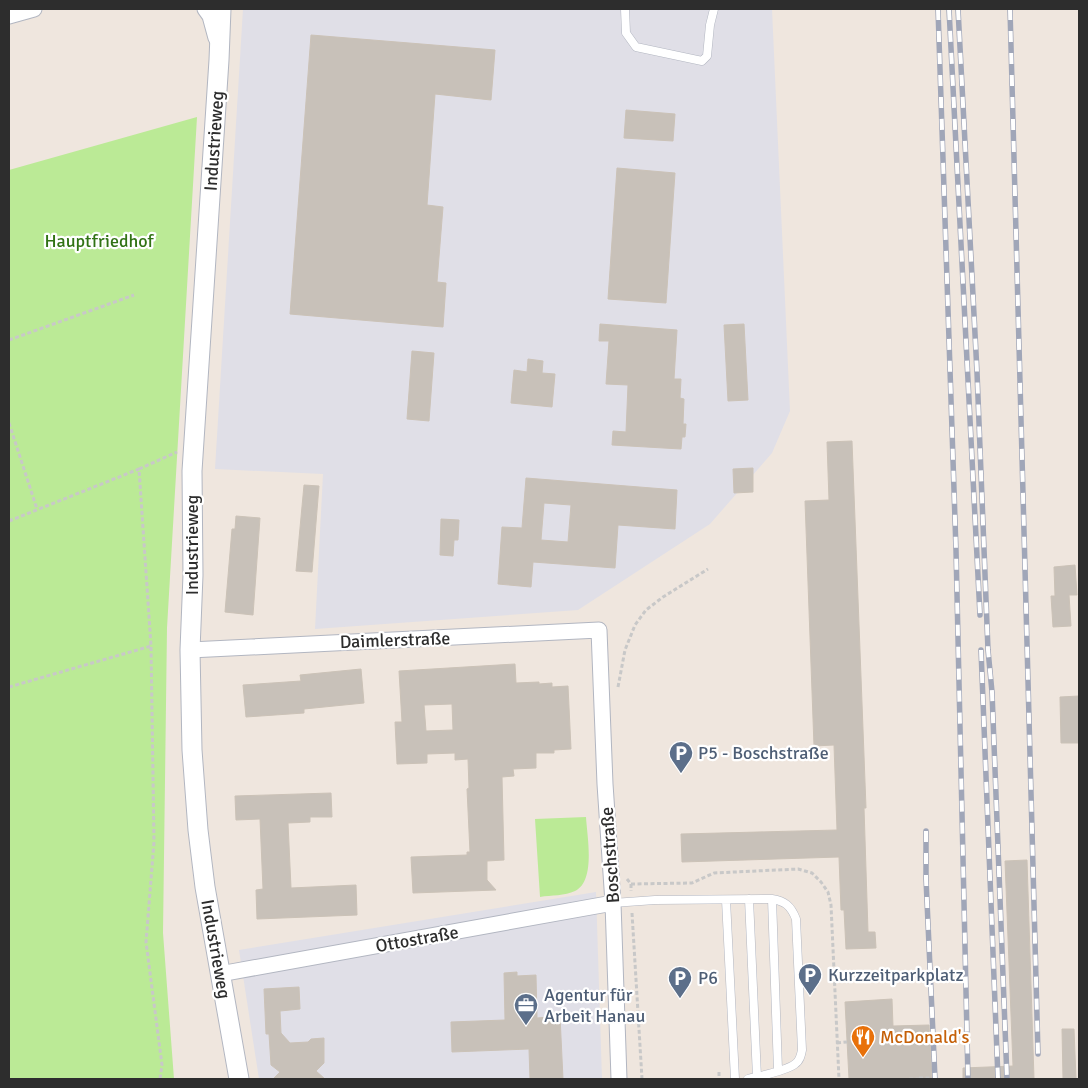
<svg xmlns="http://www.w3.org/2000/svg" width="1088" height="1088" viewBox="0 0 1088 1088" font-family="Signika,sans-serif">
  <style>
    .industrial { fill: #e0dfe7 }
    .green { fill: #bbea96 }
    .building { fill: #c8c1b9; stroke: #cbc2b7; fill-rule: evenodd }
    .lines { fill: none; stroke-linecap: round; stroke-linejoin: round }
    .service-casing { stroke: #b2b6c1; stroke-width: 9 }
    .minor-casing { stroke: #b2b6c1; stroke-width: 17 }
    .tertiary-casing { stroke: #b2b6c1; stroke-width: 21 }
    .path { stroke: #c8c8c8; stroke-width: 3; stroke-dasharray: 4 2.5; stroke-linecap: butt }
    .service { stroke: #fff; stroke-width: 8 }
    .minor { stroke: #fff; stroke-width: 15 }
    .tertiary { stroke: #fff; stroke-width: 19 }
    .rail-casing { stroke: #a0a6b8; stroke-width: 5.5 }
    .rail { stroke: #fff; stroke-width: 4; stroke-dasharray: 11; stroke-linecap: butt }
    .labels { text-anchor: middle; stroke-width: 4.5; stroke-linejoin: round; paint-order: stroke }
    .street-label { font-size: 18px; fill: #2d2d2d; stroke: #fff }
    .park-label { font-size: 18px; fill: #307214; stroke: #fff }
    .service-label { font-size: 18px; fill: #4e5e75; stroke: #fff; text-anchor: start }
    .food-label { font-size: 18px; fill: #c56008; stroke: #fff; text-anchor: start }
  </style>
  <rect width="100%" height="100%" fill="#efe6de"/>
  <path class="industrial" d="M243 9H772L790 411 772 453 710 524 578 610 315 629 323 474 215 469Z
    M596 892 602 1079H259L239 950Z"/>
  <path class="green" d="M197 117 167 628 163 933 174 1079H9V170Z
    M586 817C587 836 596 881 575 891 565 896 551 895 540 897L535 819Z"/>
  <path class="building" d="M311 35 495 50 491 100 435 94 427 205 443 207 437 282 446 283 443 327 290 314Z
    M626 110 675 114 673 141 624 138Z
    M617 168 675 173 666 303 608 299Z
    M600 324 677 330 674 379H681L680 398 684 399 683 424H686L685 437H682L681 449 612 445 613 431 626 432 628 385 606 384 609 341H599Z
    M744 324 748 400 728 401 724 325Z
    M412 351 434 353 429 421 407 419Z
    M528 359 543 361 542 373 555 374 552 407 511 403 514 370 527 372Z
    M852 441 866 808H864L868 932H875L876 948 846 949 844 910H841L839 857 682 862 681 834 837 830 834 745 814 746 805 501 829 500 827 442Z
    M753 468V492L734 493 733 469Z
    M526 478 677 490 675 529 618 525 615 568 533 562 531 587 498 584 502 527 522 528ZM544 503 571 505 568 542 541 540Z
    M304 485 319 486 312 572 296 571Z
    M236 516 260 518 253 615 225 612 232 529H235Z
    M441 519 459 520 458 540H454L453 556 440 555Z
    M1075 565 1077 595H1069L1071 626 1053 627 1051 596H1055L1054 567Z
    M515 664 516 683 539 682V684L552 683V687L568 686 571 749 554 750V753H536V768L513 769 514 776 502 777 504 860 487 861V880L496 890 413 893 411 857 467 855V852H470L467 789 469 788 468 759 455 760V753L427 754V763L397 764 395 722H402L399 671ZM452 704 453 730 426 731 424 705Z
    M361 669 364 703 304 709V713L246 717 243 685 301 681 300 675Z
    M1079 696V743H1061L1060 697Z
    M331 793 332 817H310V822L288 823 291 888 356 885 357 915 257 919 256 890 263 889 260 819 236 820 235 796Z
    M1027 860 1034 1079H963V1068L1013 1066 1005 861Z
    M517 972V976L536 975 537 1018 560 1016 563 1079H530L529 1049 452 1052 451 1022 505 1020 504 973Z
    M299 987 300 1009 280 1011 281 1033 290 1043 308 1042 311 1039 324 1038V1063L316 1071 325 1079H273L280 1072 271 1065 269 1034H266L264 989Z
    M892 999 893 1026 929 1025 932 1079H849L845 1002Z
    M1062 1029H1074L1076 1079H1063Z"/>
  <g class="lines">
    <g class="service-casing">
      <path id="service" d="M625 9 626 33 636 47 702 61 707 56 710 25 714 9
        M749 899 757 1077
        M772 899 778 1070
        M726 900 735 1079
        M613 903 655 900 772 899C785 901 791 906 796 919L802 1050C801 1055 800 1061 795 1064 786 1071 760 1076 748 1079"/>
    </g>
    <g class="minor-casing">
      <path id="minor" d="M205 9 210 16 216 38
        M9 16 34 9
        M190 650 599 630 605 784 613 903 619 1079
        M220 974 613 903"/>
    </g>
    <g class="tertiary-casing">
      <path id="tertiary" d="M221 9 219 60 192 471 193 575 190 650 192 750 198 830 205 887 239 1079"/>
    </g>
    <path class="path" d="M9 340 134 295
      M9 423 37 509
      M139 469 177 452
      M9 521 139 469 151 646 154 842 146 942 162 1065 160 1079
      M9 687 151 646
      M618 687 625 650 635 625 646 610 663 597 708 569
      M627 879 631 884V891
      M631 884 692 883 714 873 798 869 812 873 821 882 828 892 831 905 839 1079
      M632 913 642 1079
      M837 1043 847 1042
      M719 1072V1079
      M919 1078H932
      M909 1079H919"/>
    <use href="#service" class="service"/>
    <use href="#minor" class="minor"/>
    <use href="#tertiary" class="tertiary"/>
    <g class="rail-casing">
      <path id="rail" d="M938 9 956 550 968 1079
        M949 9 980 615
        M958 9 977 372 988 650 992 692 1007 1079
        M1010 9 1038 1054
        M981 650 998 1079
        M926 831V879L935 1079"/>
    </g>
    <use href="#rail" class="rail"/>
  </g>
  <defs>
    <g id="parking-pin" transform="scale(1.25)"><path d="M0 17L-7.5 6A9.5 9.5 0 1 1 7.5 6Z" fill="#5c6f8a" stroke="#fff"/><path d="M-3.5-5.5H1a3.5 3.5 0 0 1 0 7H-1V5.5H-3.5ZM-1-3.4V-.6H.8a1.4 1.4 0 0 0 0-2.8Z" fill="#fff"/></g>
    <g id="office-pin" transform="scale(1.25)"><path d="M0 17L-7.5 6A9.5 9.5 0 1 1 7.5 6Z" fill="#5c6f8a" stroke="#fff"/><path d="M-6-3h4V-5.5h4V-3h4V5H-6ZM-1-4.5V-3h2v-1.5ZM-6 0V1H6V0Z" fill="#fff"/></g>
    <g id="restaurant-pin" transform="scale(1.25)"><path d="M0 17L-7.5 6A9.5 9.5 0 1 1 7.5 6Z" fill="#e8710a" stroke="#fff"/><path d="M-5-6h1v4h1v-4h1v4h1v-4h1v5L-1.5 .5V6h-2V.5L-5-1ZM5-6V6H3V1.5H1.5Q1.5-4 5-6Z" fill="#fff"/></g>
  </defs>
  <g fill-rule="evenodd">
    <use href="#parking-pin" x="681" y="753"/>
    <use href="#parking-pin" x="810" y="975"/>
    <use href="#parking-pin" x="680" y="978"/>
    <use href="#office-pin" x="526" y="1005"/>
    <use href="#restaurant-pin" x="863" y="1037"/>
  </g>
  <g class="labels">
    <g class="street-label">
      <text transform="translate(214 141) rotate(-86)" y="6">Industrieweg</text>
      <text transform="translate(192 545) rotate(-90)" y="6">Industrieweg</text>
      <text transform="translate(395 640) rotate(-2)" y="6">Daimlerstraße</text>
      <text transform="translate(610 855) rotate(-94)" y="6">Boschstraße</text>
      <text transform="translate(417 939) rotate(-10)" y="6">Ottostraße</text>
      <text transform="translate(216 949) rotate(80)" y="6">Industrieweg</text>
    </g>
    <g class="park-label">
      <text x="99" y="247">Hauptfriedhof</text>
    </g>
    <g class="service-label">
      <text x="698" y="759">P5 - Boschstraße</text>
      <text x="828" y="981">Kurzzeitparkplatz</text>
      <text x="698" y="984">P6</text>
      <text x="544" y="1001">Agentur für<tspan x="544" dy="21">Arbeit Hanau</tspan></text>
    </g>
    <g class="food-label">
      <text x="880" y="1043">McDonald's</text>
    </g>
  </g>
  <rect width="1088" height="1088" fill="none" stroke="#2d2d2d" stroke-width="20"/>
</svg>
